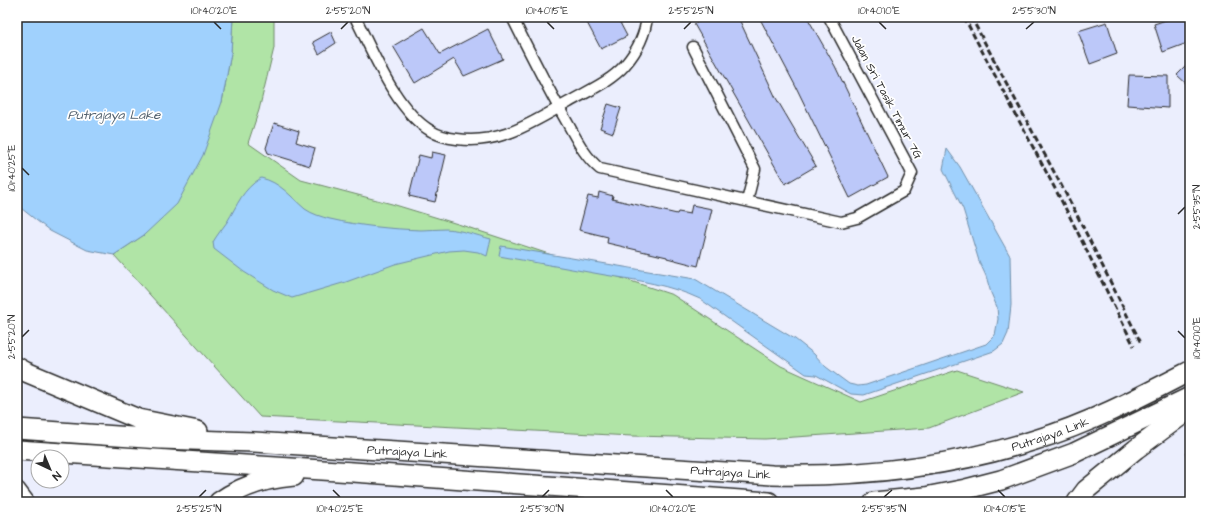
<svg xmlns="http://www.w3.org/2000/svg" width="1207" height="519" viewBox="0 0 1207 519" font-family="'Architects Daughter',sans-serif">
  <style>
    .green { fill: #b0e4a6; stroke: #6e8868 }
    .water { fill: #a0d1fd; stroke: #718fa9 }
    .building { fill: #bcc8f9; stroke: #2b2b2b }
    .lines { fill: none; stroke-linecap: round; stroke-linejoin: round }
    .minor-casing { stroke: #2b2b2b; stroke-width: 13 }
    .primary-casing { stroke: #2b2b2b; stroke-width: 19 }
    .motorway-casing { stroke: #2b2b2b; stroke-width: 22 }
    .minor { stroke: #fff; stroke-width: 10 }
    .primary { stroke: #fff; stroke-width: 16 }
    .motorway { stroke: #fff; stroke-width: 19 }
    .rail { stroke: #2b2b2b; stroke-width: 3; stroke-dasharray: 6 3; stroke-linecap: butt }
    .ticks { fill: none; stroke: #2b2b2b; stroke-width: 1.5 }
    .labels { text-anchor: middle; stroke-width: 3.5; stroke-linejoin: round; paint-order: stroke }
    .street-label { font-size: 12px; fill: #2b2b2b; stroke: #fff }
    .water-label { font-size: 13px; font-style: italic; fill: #4e5d6a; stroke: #fff }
    .neatline { fill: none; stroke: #2b2b2b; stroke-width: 1.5 }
    .ticks-label { font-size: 10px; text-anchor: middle; fill: #2b2b2b }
  </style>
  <rect width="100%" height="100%" fill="#ebeefd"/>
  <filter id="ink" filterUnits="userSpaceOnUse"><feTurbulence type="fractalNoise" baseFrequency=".025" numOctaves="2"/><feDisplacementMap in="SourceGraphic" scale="8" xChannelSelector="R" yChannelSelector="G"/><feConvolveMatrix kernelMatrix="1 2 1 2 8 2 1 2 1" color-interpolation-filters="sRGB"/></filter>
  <g filter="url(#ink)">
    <path class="green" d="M233 17H274V48L259 110 248 143 301 180 392 204 461 225 673 295 781 366 861 402 957 370 1024 392 929 428 765 439 632 436 260 417 114 255 144 235 222 102 231 53Z"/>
    <path class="water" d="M17 17H233L231 53 222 102 203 155 177 204 144 235 114 255 87 250 50 231 17 205Z
      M947 149 960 167 1010 256 1011 305 1008 333 1003 344 994 351 864 395 851 394 816 375 806 374 700 299C670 285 637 280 605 275 570 269 534 262 499 256L501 246 695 279 795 339 814 354 826 367 849 384 858 386 866 385 986 344 995 335 998 319 997 307 991 293 986 276 979 261 963 209 943 169Z
      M261 178C280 182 291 197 305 209 312 214 322 217 330 219 360 226 391 229 421 230 429 230 438 229 446 229 461 230 476 235 491 239L487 256 478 252 464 250 449 251 395 264 346 282 292 298 273 290 244 272 214 249 213 242C217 235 222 229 227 222 238 204 242 190 261 178Z"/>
    <path class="building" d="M584 17H617L627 36 601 49Z
      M708 17H738L776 98 816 166 785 184 694 24Z
      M759 17H807L835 66 888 177 850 198 796 87Z
      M1175 17H1188L1190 21V42L1163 52 1154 24Z
      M1107 22 1117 54 1090 64 1078 31Z
      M424 28 440 54 488 29 503 59 464 76 454 59 415 83 393 46Z
      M331 32 336 43 319 54 313 42Z
      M1190 62V87L1177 75Z
      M1129 75 1168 76V108L1127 105Z
      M608 104 621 108 613 133 600 128Z
      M274 123 299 131 296 142 315 148 310 166 268 153 266 148Z
      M432 152 446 155 435 202 409 196 419 155 431 158Z
      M599 192 613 196 612 199 677 214 678 212 690 214 692 205 712 209 698 266 667 258V257L607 243 608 237 579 230 588 196 598 198Z"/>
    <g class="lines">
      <g class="minor-casing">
        <path id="minor" d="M355 17C373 52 396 111 431 131 439 136 448 138 457 139 501 145 532 122 569 102 588 91 610 82 625 65 637 51 645 36 647 17
          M512 17C530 53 548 89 568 124 577 140 585 157 600 169L841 222 857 218 904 191 912 173 829 17
          M693 47 755 169 747 201"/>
      </g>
      <g class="primary-casing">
        <path id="primary" d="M17 490 26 502"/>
      </g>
      <g class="motorway-casing">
        <g id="motorway">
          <path d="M17 367 26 372 138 419 198 431"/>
          <path id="s1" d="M17 429 160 439 254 442 772 475C861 477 950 467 1035 440 1089 424 1140 397 1190 371"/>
          <path d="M17 450 353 472 769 502"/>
          <path d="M219 502C241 486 268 478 294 476"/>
          <path d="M874 502 925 497 966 489 1001 480 1074 453 1190 397"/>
          <path d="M1077 502 1086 490 1136 449 1190 409"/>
        </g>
      </g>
      <use href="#minor" class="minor"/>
      <use href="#primary" class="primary"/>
      <use href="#motorway" class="motorway"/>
      <path class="rail" d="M964 17 1069 215 1134 346
        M971 17 1075 211 1141 343
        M1187 453 1190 459"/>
    </g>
  </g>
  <path class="ticks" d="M214 22 221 29M547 22 554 29M879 22 886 29M341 29 348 22M684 29 691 22M1026 29 1034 22M22 168 29 175M1178 214 1185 207M1178 331 1185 338M22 337 29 330M333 490 340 497M666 490 673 497M998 490 1005 497M199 497 206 490M542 497 549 490M884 497 892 490"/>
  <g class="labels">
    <g class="street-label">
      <text transform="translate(887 97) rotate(62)" y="4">Jalan Sri Tasik Timur 7G</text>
      <text dy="4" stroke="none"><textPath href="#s1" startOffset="1039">Putrajaya Link</textPath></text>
      <text dy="4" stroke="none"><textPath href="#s1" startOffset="391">Putrajaya Link</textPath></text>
      <text dy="4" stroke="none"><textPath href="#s1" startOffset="715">Putrajaya Link</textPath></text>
    </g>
    <g class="water-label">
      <text x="114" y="119">Putrajaya Lake</text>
    </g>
  </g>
  <rect width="1207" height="519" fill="none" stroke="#fff" stroke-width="44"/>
  <g transform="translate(50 469) rotate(136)"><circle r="19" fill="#ffffff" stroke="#aaaaaa"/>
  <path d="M0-3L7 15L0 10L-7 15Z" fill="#2b2b2b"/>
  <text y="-6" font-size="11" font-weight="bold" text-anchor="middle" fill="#2b2b2b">N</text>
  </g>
  <rect x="22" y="22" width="1163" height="475" class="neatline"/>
  <g class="ticks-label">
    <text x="214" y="14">101°40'20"E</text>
    <text x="348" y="14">2°55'20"N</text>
    <text x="547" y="14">101°40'15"E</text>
    <text x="691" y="14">2°55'25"N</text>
    <text x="879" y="14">101°40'10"E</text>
    <text x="1034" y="14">2°55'30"N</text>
    <text transform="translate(11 168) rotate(-90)" y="4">101°40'25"E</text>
    <text transform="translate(1196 207) rotate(-90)" y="4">2°55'35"N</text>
    <text transform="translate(11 337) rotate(-90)" y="4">2°55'20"N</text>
    <text transform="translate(1196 338) rotate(-90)" y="4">101°40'10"E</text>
    <text x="199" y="512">2°55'25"N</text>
    <text x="340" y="512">101°40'25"E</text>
    <text x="542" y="512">2°55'30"N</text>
    <text x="673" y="512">101°40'20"E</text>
    <text x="884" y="512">2°55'35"N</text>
    <text x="1005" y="512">101°40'15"E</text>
  </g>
</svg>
